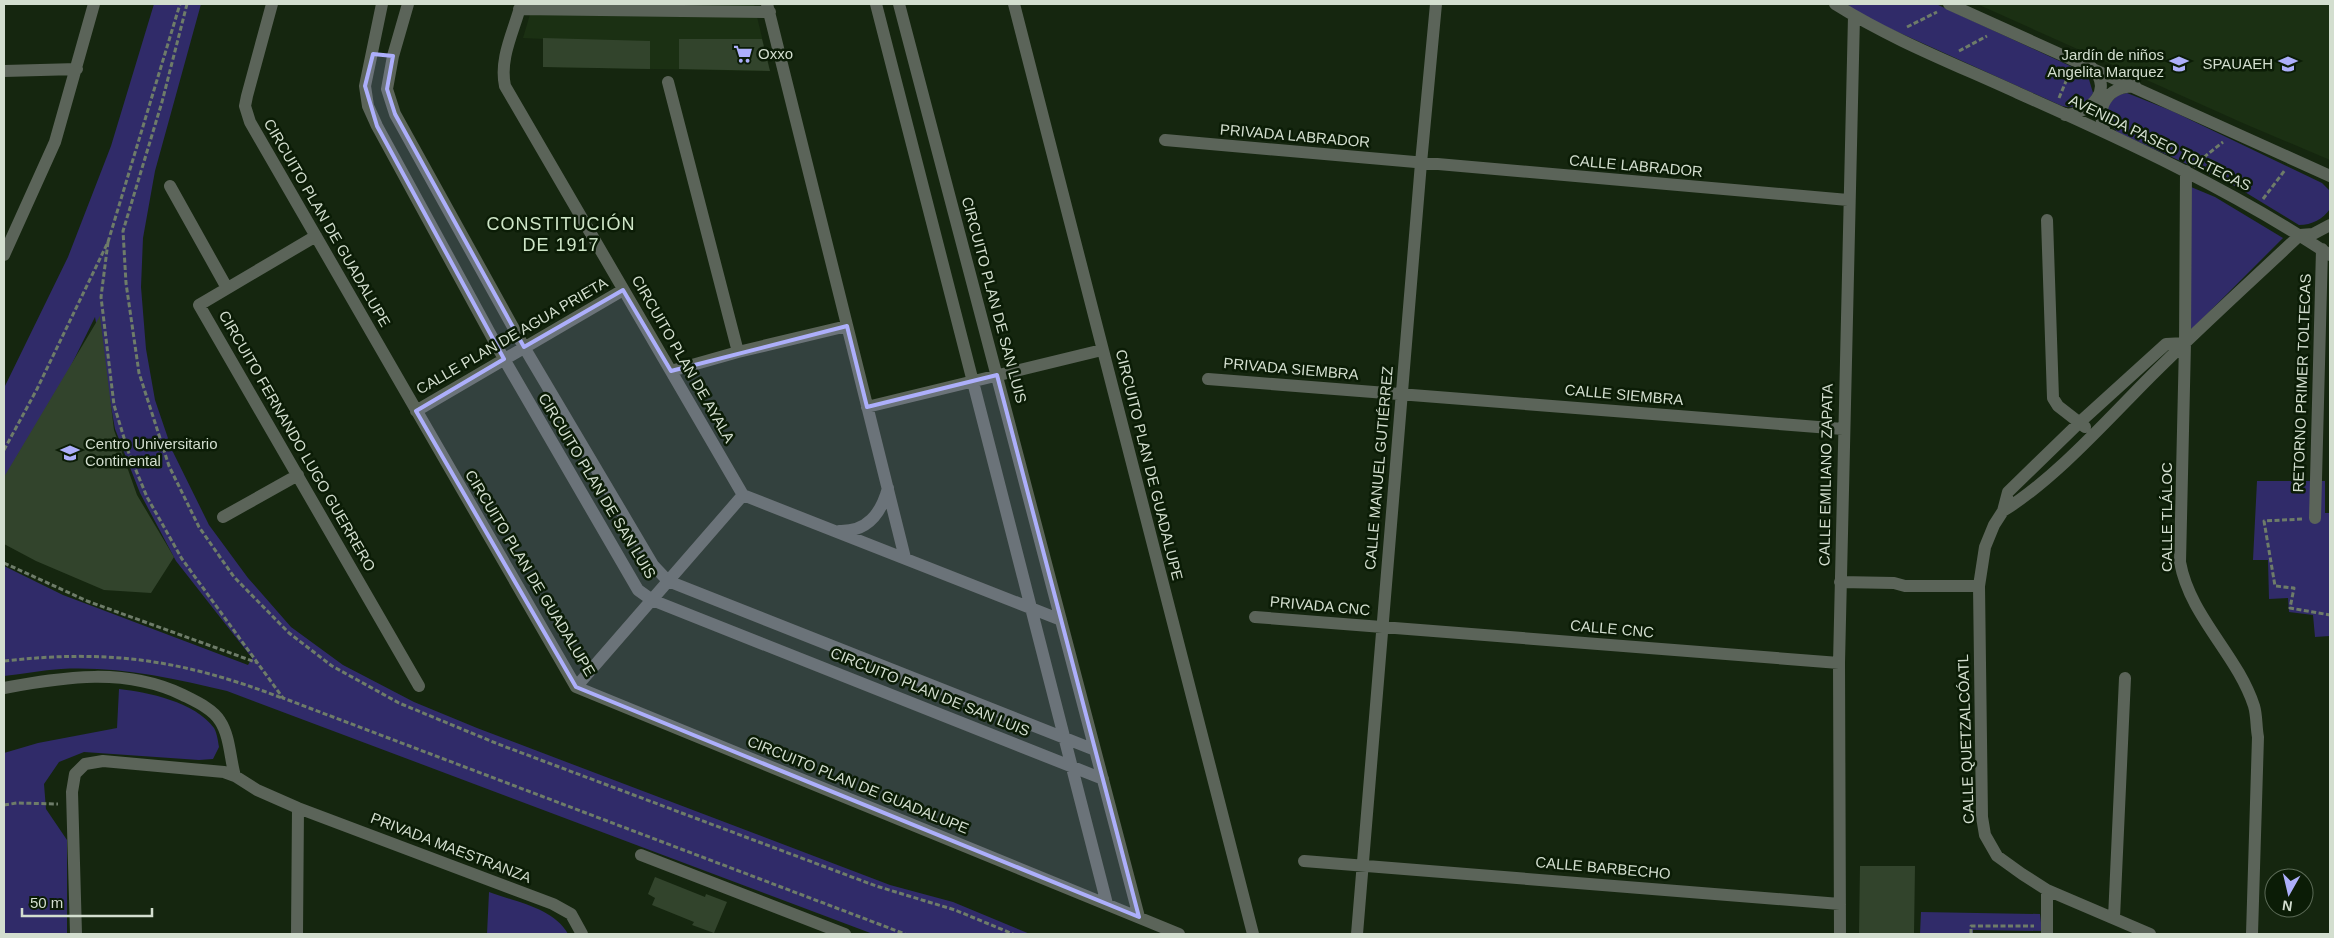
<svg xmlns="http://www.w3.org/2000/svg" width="2334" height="938" viewBox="0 0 2334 938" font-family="Arial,sans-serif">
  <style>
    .built { fill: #1b3013 }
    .green { fill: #302b69 }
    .building { fill: #32442c }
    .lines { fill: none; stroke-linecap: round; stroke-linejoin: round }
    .path { stroke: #6e7c69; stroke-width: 3; stroke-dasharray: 5 2.5; stroke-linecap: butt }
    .minor { stroke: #5b6459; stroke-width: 12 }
    .marked { fill: #adaffb; fill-opacity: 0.2; stroke: #adaffb; stroke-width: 4; stroke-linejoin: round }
    .labels { text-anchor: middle; stroke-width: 5; stroke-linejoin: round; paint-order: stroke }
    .poi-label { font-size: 15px; fill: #d3decf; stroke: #0b1c06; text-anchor: start }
    .street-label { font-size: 15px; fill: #d3decf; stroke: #0b1c06 }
    .quarter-label { font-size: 18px; letter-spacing: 1px; fill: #cfe6c8; stroke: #0b1c06 }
  </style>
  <rect width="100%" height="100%" fill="#15260f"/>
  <path class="built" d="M533 4H754L770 71 543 67V39L523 38Z
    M1977 4H2330V160L2245 124Z"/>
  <path class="green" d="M154 4H201L155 171 143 238 141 287 146 349 155 400 172 450 209 525 248 578 291 627 343 665 414 702 477 728 890 885 953 902 1030 934H873L227 691C172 678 117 666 61 669 42 670 23 674 4 676V566L63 595 248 665 252 658 176 561 140 493 115 429 95 317 55 398 4 487V388L68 257 111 146Z
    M1848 4H1936L2081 71 2088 76 2093 93C2087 105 2075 109 2062 106L1880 24 1852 9Z
    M2127 93 2172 111 2322 183 2330 191V209C2323 219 2312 225 2299 225L2235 186 2117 132 2106 119V107L2118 95Z
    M2191 187 2215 197 2283 238 2192 329 2189 327Z
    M2257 481H2325V513H2330V636L2315 637 2313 615 2289 612 2288 598 2269 599 2268 560H2253Z
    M119 689C148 692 195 702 214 728 217 733 218 741 219 747L213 759 199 760 84 752 59 762 44 784 46 809 67 840V934H4V753L38 743 117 728Z
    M489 892C516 902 554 908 568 934H487Z
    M1921 912 2040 914 2042 931 1973 930V934H1920Z"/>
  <path class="building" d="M543 38 650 41V69L543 67Z
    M679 39H762L770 71 679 69Z
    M100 316 114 430 137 495 174 557 151 593 104 590 36 561 4 544V477Z
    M1860 866H1915L1914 934H1859Z
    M655 877 705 897 706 894 727 902 714 933 692 925 694 922 652 905 655 898 648 894Z"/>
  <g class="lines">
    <path class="path" d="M187 4 162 102 123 231 126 283 139 373 169 466 199 527 234 577 289 633 332 666 399 703 498 744 876 886 955 910 1013 934
      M1907 27 1937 12
      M1959 51 1987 36
      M2059 98 2069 74
      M2198 162 2223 142
      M2263 199 2285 170
      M108 242 101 297 114 405 128 451 147 497 182 559 283 698 905 934
      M4 450 37 389 108 242 180 4
      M2302 519 2264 521 2275 586 2294 588 2290 608 2330 615
      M4 563 87 601 258 663
      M4 661C110 649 183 660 282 698
      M4 805 17 803 58 804
      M1971 934V926H2034"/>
    <path class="minor" d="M272 4 247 96 245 106 250 122 576 687 1179 934
      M382 4 365 86 368 106 377 126 504 359 638 590 652 600 1103 779
      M408 4 393 56 387 89 395 114 524 347 653 565 668 581 1095 750
      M521 4C514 31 499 58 505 86L743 495 1061 620
      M767 4 905 558
      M876 4 1107 904
      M899 4 1139 917
      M1014 4 1253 934
      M1835 4C1892 40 1957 65 2018 93 2126 141 2232 190 2330 255
      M1949 4 2330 176
      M519 9 770 12
      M4 71 77 69
      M668 82 738 352
      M2065 115C2091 113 2115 89 2091 67
      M2105 132C2095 106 2107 87 2135 86
      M1165 140 1848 200
      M2186 171 2185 343 2180 562C2190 617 2237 654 2254 706 2257 716 2256 727 2258 737L2252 934
      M170 186 227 288
      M2047 220 2053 398 2058 406 2085 427
      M316 236 199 305 419 686
      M4 255 55 142 94 4
      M671 371 738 352 847 326
      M1208 379 1843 429
      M867 407 1102 350
      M416 411 623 290
      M2003 511C2055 479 2107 420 2151 376 2199 328 2250 282 2300 235L2313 234 2330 225
      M223 517 298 475
      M2315 518 2322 249
      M839 531C867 532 881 514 888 488
      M1840 582 1894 583 1905 586H1979
      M1255 617 1839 663
      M576 687 743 495
      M4 688C65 677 125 667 183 695 195 701 213 709 220 721 230 736 230 759 235 776
      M641 855 845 934
      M1304 861 1840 904
      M2114 918 2125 678
      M76 934 72 792 75 774 85 764 103 761 224 772 235 776 257 790 298 808 553 904 571 914 582 934
      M297 934 298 808
      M1357 934 1421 163 1436 4
      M1840 934 1839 663 1854 16
      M2047 934V890
      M2150 934 2047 890 2022 874 1997 856 1985 835 1982 817 1979 586 1985 547 1994 525 2003 511 2008 492 2080 422 2166 344 2185 343"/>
  </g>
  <path class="marked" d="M373 54 393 56 387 89 395 114 524 347 623 290 671 371 847 326 867 407 997 375 1139 917 576 687 416 411 504 359 377 126 365 86Z"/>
  <defs>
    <g id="supermarket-bare" transform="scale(1.5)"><path d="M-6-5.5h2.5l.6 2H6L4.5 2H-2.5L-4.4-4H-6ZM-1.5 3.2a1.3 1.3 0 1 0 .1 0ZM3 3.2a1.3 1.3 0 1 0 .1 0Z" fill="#adaffb" stroke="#0b1c06" stroke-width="2.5" paint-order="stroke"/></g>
    <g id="school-bare" transform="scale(1.5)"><path d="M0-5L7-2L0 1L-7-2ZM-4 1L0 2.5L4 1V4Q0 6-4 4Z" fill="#adaffb" stroke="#0b1c06" stroke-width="2.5" paint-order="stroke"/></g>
    <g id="university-bare" transform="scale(1.5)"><path d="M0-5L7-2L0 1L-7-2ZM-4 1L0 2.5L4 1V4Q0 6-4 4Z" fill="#adaffb" stroke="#0b1c06" stroke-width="2.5" paint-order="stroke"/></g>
  </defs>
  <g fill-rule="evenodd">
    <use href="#supermarket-bare" x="743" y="54"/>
    <use href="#school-bare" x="2179" y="64"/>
    <use href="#university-bare" x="2288" y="64"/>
    <use href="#university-bare" x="70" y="453"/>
  </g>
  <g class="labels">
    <g class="poi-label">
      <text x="758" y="59">Oxxo</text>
      <text x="2164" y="60" text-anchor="end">Jardín de niños<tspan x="2164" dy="17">Angelita Marquez</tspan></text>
      <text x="2273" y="69" text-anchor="end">SPAUAEH</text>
      <text x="85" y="449">Centro Universitario<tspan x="85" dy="17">Continental</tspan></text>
    </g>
    <g class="street-label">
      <text transform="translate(1295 136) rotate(5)" y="5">PRIVADA LABRADOR</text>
      <text transform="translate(2160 143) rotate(26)" y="5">AVENIDA PASEO TOLTECAS</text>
      <text transform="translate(1636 166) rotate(5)" y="5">CALLE LABRADOR</text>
      <text transform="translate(327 223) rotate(60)" y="5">CIRCUITO PLAN DE GUADALUPE</text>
      <text transform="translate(994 300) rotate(75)" y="5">CIRCUITO PLAN DE SAN LUIS</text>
      <text transform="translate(512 336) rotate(-30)" y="5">CALLE PLAN DE AGUA PRIETA</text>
      <text transform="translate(683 359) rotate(60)" y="5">CIRCUITO PLAN DE AYALA</text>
      <text transform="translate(1291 369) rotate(5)" y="5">PRIVADA SIEMBRA</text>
      <text transform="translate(2302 383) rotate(-88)" y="5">RETORNO PRIMER TOLTECAS</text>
      <text transform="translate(1624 395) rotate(5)" y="5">CALLE SIEMBRA</text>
      <text transform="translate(297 441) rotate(60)" y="5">CIRCUITO FERNANDO LUGO GUERRERO</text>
      <text transform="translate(1149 465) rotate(76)" y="5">CIRCUITO PLAN DE GUADALUPE</text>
      <text transform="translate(1379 468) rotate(-85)" y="5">CALLE MANUEL GUTIÉRREZ</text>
      <text transform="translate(1826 475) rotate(-89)" y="5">CALLE EMILIANO ZAPATA</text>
      <text transform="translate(597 486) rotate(59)" y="5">CIRCUITO PLAN DE SAN LUIS</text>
      <text transform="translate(2167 517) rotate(-90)" y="5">CALLE TLÁLOC</text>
      <text transform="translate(530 573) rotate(59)" y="5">CIRCUITO PLAN DE GUADALUPE</text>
      <text transform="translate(1320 606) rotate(5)" y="5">PRIVADA CNC</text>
      <text transform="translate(1612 629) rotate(5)" y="5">CALLE CNC</text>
      <text transform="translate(930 692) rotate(22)" y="5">CIRCUITO PLAN DE SAN LUIS</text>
      <text transform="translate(1966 739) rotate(-92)" y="5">CALLE QUETZALCÓATL</text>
      <text transform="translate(858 785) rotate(22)" y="5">CIRCUITO PLAN DE GUADALUPE</text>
      <text transform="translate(451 848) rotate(21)" y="5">PRIVADA MAESTRANZA</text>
      <text transform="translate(1603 868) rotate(5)" y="5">CALLE BARBECHO</text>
    </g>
    <g class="quarter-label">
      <text x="561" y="230">CONSTITUCIÓN<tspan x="561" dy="21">DE 1917</tspan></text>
    </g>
  </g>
  <rect width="2334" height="938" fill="none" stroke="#d3decf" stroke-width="10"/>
  <g transform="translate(2289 893) rotate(188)"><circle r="24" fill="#0b1c06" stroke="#5b6a56"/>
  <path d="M0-4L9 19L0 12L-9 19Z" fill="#adaffb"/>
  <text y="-8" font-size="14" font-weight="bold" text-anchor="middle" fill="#d3decf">N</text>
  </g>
  <path d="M22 908v8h130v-8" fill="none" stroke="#d3decf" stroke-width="2.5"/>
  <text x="30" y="908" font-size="15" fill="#d3decf" stroke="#0b1c06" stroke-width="4" paint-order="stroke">50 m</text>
</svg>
